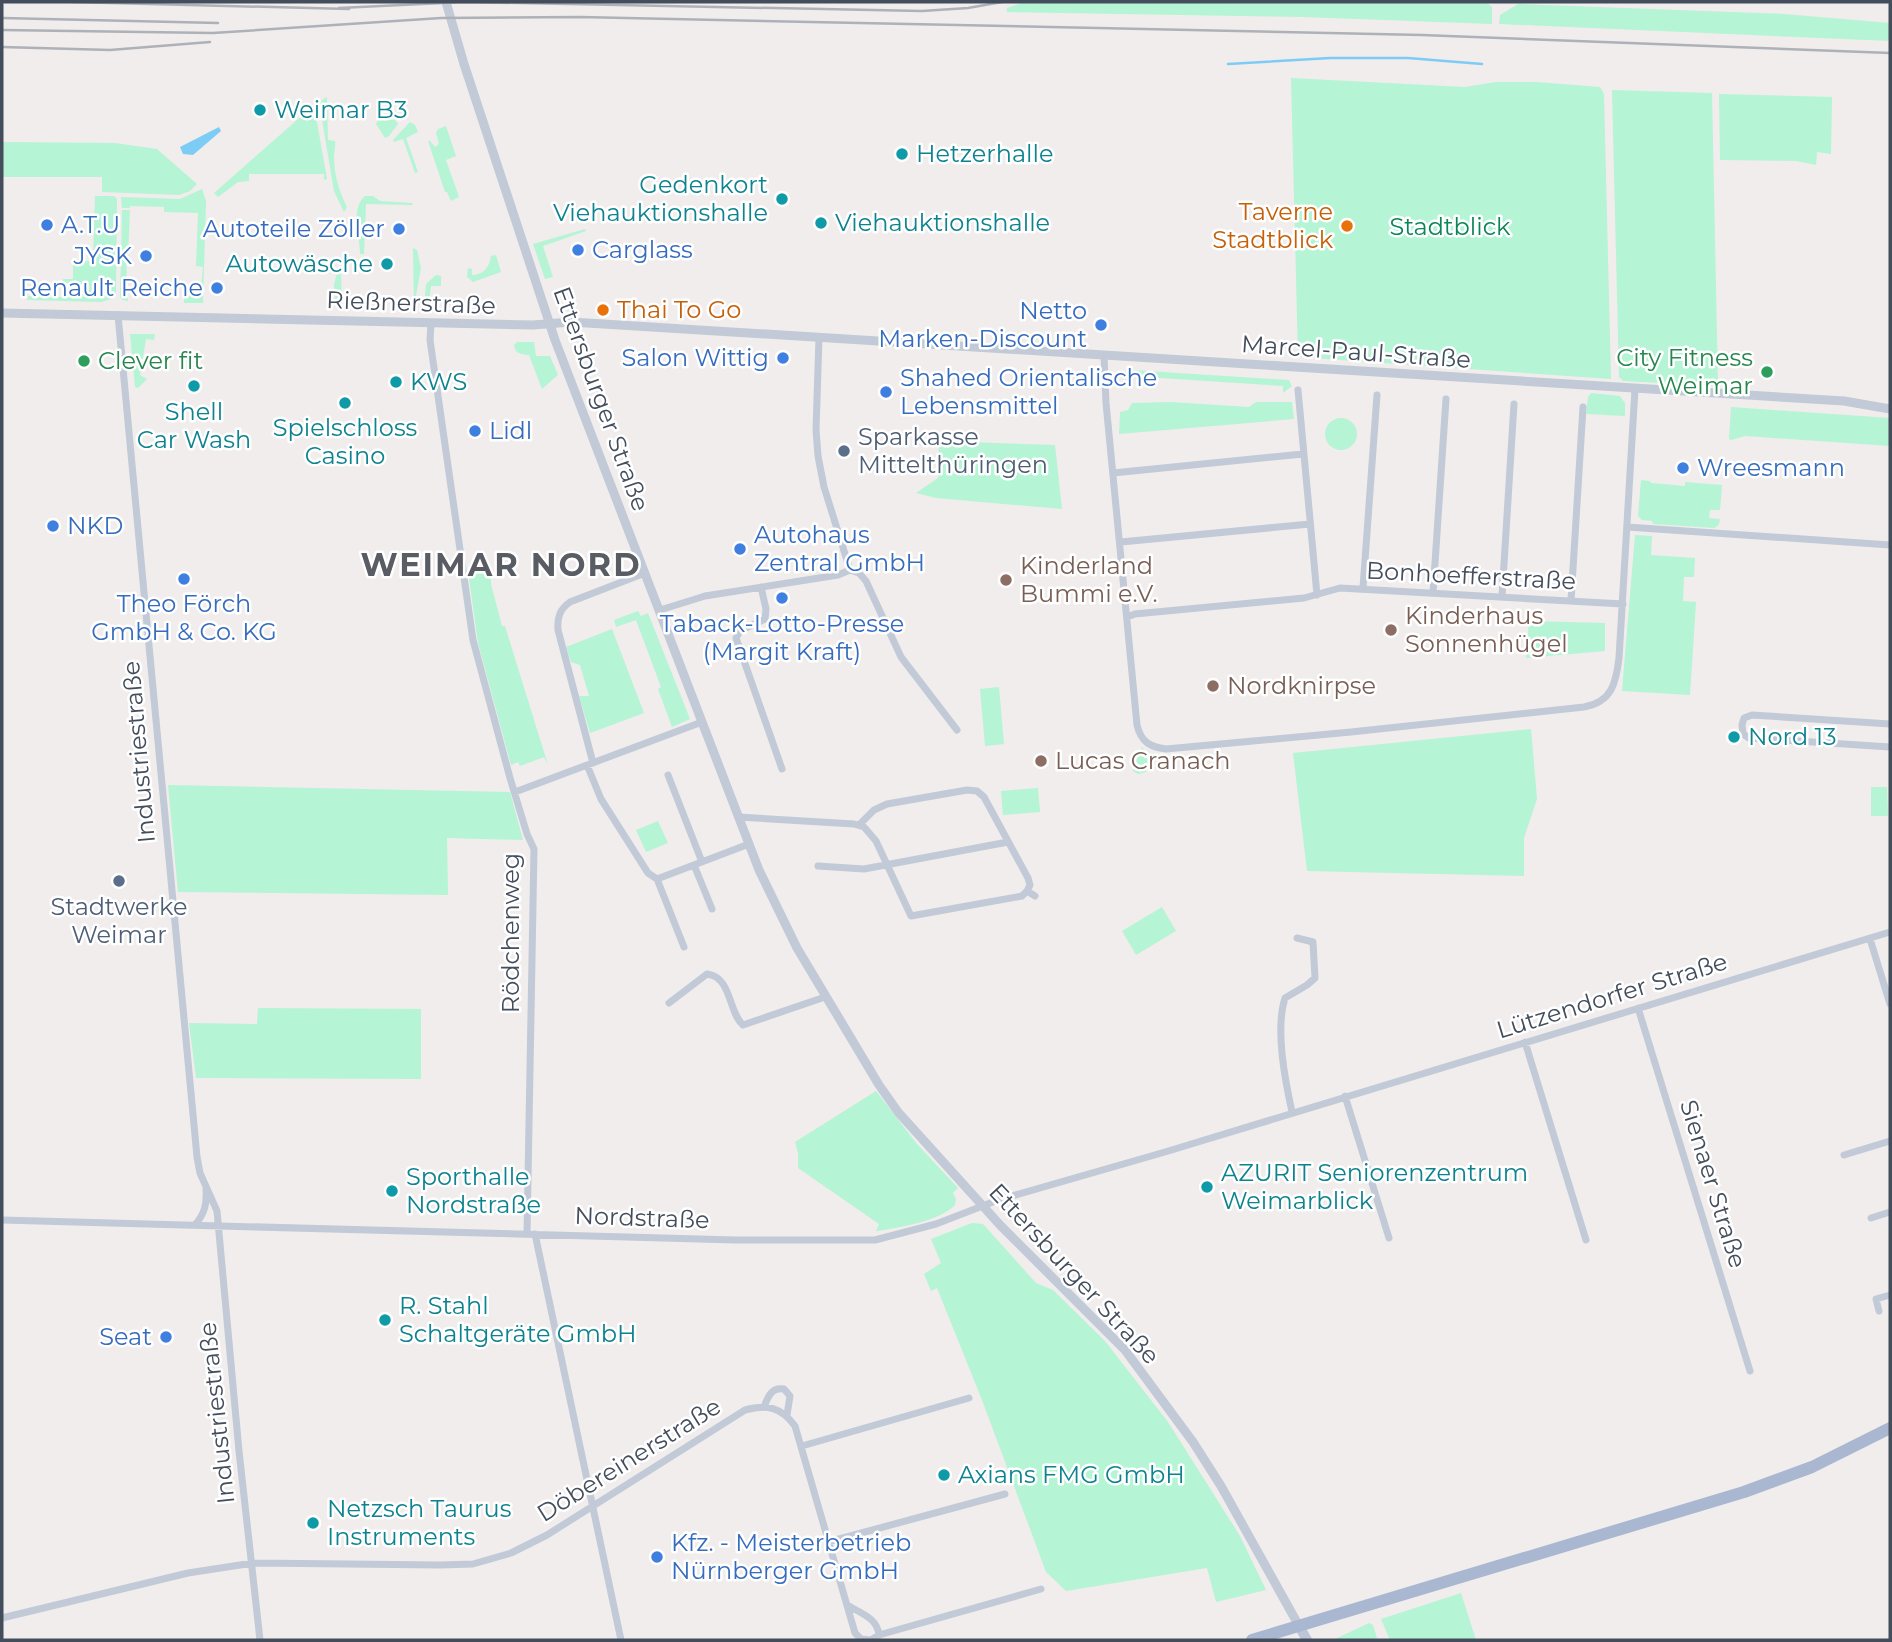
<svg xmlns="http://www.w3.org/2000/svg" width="1892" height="1642" viewBox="0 0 1892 1642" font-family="Montserrat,sans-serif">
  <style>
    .green { fill: #b5f4d5 }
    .water { fill: #7dccf6 }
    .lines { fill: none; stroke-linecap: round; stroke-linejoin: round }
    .stream { stroke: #7dccf6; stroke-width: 2.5 }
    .minor { stroke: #c1cad6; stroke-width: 7 }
    .tertiary { stroke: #c1cad6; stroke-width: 9 }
    .secondary { stroke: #bdc6d9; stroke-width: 10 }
    .primary { stroke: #a9b7d0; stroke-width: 12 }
    .rail { stroke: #aeb1b8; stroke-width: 2.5 }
    .culture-dot { fill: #0f9aa8; stroke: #fff; stroke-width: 2.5 }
    .shop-dot { fill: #3f7fe0; stroke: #fff; stroke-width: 2.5 }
    .food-dot { fill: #e8710a; stroke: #fff; stroke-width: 2.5 }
    .leisure-dot { fill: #2e9e5b; stroke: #fff; stroke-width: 2.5 }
    .service-dot { fill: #5c6f8a; stroke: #fff; stroke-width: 2.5 }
    .education-dot { fill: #8d6e63; stroke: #fff; stroke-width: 2.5 }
    .labels { text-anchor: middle; stroke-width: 5; stroke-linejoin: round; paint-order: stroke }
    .culture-label { font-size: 24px; fill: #0d838f; stroke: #fff; text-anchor: start }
    .food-label { font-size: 24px; fill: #c56008; stroke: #fff; text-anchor: end }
    .shop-label { font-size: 24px; fill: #366cbe; stroke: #fff; text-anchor: start }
    .park-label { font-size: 24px; fill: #0c8559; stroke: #fff }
    .street-label { font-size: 24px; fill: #434d5c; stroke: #fff }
    .leisure-label { font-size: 24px; fill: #27864d; stroke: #fff; text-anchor: end }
    .service-label { font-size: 24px; fill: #4e5e75; stroke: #fff; text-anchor: start }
    .education-label { font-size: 24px; fill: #785e54; stroke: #fff; text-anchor: start }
    .district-label { font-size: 32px; font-weight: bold; letter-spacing: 2px; fill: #595c63; stroke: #fff }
  </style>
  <rect width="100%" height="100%" fill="#f0edec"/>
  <path class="green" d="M1025 2H1486L1492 7V24L1303 17 1007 12V8Z
    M1518 4 1784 14 1890 23V41L1499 24 1500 15Z
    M1291 78 1465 87 1496 82H1537L1600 87 1604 94 1611 379 1298 357Z
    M1612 90 1712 93 1718 386 1623 381 1619 377Z
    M1719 94 1832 97 1831 154 1817 152 1816 165 1796 161 1720 160Z
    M327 97 328 140 335 141C336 147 334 152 334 157 334 175 339 191 347 207L344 212 334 191 319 102Z
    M314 105 327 179 324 180V174H249V181L238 182 218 197 214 193 305 113 309 116 313 112 310 109Z
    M378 120H395L398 124 389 136 385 138 376 124Z
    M410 122 415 125 418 132 406 138 418 172 415 173 403 139 394 142 393 140Z
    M446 126 456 156 446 160 459 197 451 201 447 192H445L428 141H430L435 147 439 144 436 133 438 129Z
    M2 142 115 143 157 149 197 184 190 191 179 195 102 192V177H2Z
    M202 189 206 201 203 303H184V289H201L203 267 196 266 198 213 164 212V207L130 206V208H122L121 197 180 199Z
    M95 196H114L117 199 116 292 114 298 101 302 27 300 28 296 62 297 63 279H73V261H93Z
    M365 196H373L380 201 412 203 413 205 366 204 364 254H360C360 236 350 209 365 196Z
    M122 210H130L128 257H121Z
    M585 229 586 231 543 246 553 277 545 279 533 244Z
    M413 248 417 250 421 268 414 307Z
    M496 255 501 272 473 282 467 277 468 268 472 269V275C483 275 490 267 491 256Z
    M121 259 126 260 128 301 123 300 120 297Z
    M337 272H341L342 306H335L334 285Z
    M436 275 441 276V286H431L430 295 424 307 426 284Z
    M130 334H155L154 340 146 339 140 375 147 379 138 388 135 387Z
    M517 342H534L536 356H550L558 375 542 389 529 355C521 354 515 354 514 345Z
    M1131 370 1289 380 1292 386 1283 393V386L1130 376 1129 383H1125V374Z
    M1591 393 1620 396 1625 403V416L1586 414 1588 397Z
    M1171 402 1249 407 1256 402H1292L1294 419 1119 434 1120 412 1128 410 1132 403Z
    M1731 407 1890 418V446L1745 436 1731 440 1729 439Z
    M1325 434a16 16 0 1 1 32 0a16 16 0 1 1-32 0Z
    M939 441 1055 445 1062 509 936 498 916 493 938 478Z
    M1641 480 1650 481 1651 483 1685 486V482L1722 485 1720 510H1710L1709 518 1720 519 1719 524 1715 528 1653 524 1652 521 1642 520 1638 516Z
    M1635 535 1652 536 1651 555 1695 558 1694 577H1684L1683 601 1696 602 1690 695 1622 691Z
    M491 570V584L502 626H505L548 765 544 757 520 766 518 762 511 765 478 643 468 571Z
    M638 611 641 616 648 613 690 719 672 727 658 689 661 687 636 620 616 627 614 620Z
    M1529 621 1605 623V651L1526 658Z
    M612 629 644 713 590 733 579 696H589L580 665 571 662 566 647Z
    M999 687 1004 744 985 746 980 689Z
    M1531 729 1537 799 1524 838V876L1307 871 1293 753Z
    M1142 747C1148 753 1149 763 1146 772L1138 774 1133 771V768Z
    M168 785 510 792 523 840 447 838 448 895 178 892Z
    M1871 787H1887L1888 816H1871Z
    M1038 788 1040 812 1003 815 1001 791Z
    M658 821 668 843 646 852 636 830Z
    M1162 907 1176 931 1136 955 1122 931Z
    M258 1008 421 1009V1079L196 1078 189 1023 257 1024Z
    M876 1091 917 1144 958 1188 953 1193 956 1199 955 1205C940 1221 898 1228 876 1231L879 1224 798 1168V1153L795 1142Z
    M972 1223 983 1224 1036 1283 1053 1290 1105 1341 1168 1422 1240 1536 1266 1590 1216 1602 1207 1568 1066 1591 1046 1572 982 1400 937 1288 931 1291 924 1274 941 1263 931 1239Z
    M1461 1593 1476 1640H1390L1381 1619Z
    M1369 1623 1373 1625 1377 1638 1369 1640H1333Z"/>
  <path class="water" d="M219 127 221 131 193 155 183 154 180 147Z"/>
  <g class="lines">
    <path class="stream" d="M1228 64 1330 58H1408L1482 64"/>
    <path class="minor" d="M118 315 197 1157 200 1173 217 1211 239 1451 260 1640
      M431 323 430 340 473 640 510 778 527 834 534 849 527 1234
      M819 337 816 430 818 456 824 487 850 570
      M1104 355 1106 403 1137 725C1141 742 1150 747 1166 749L1351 732 1584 707C1612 702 1616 683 1619 658L1635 389
      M1298 390 1317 595
      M1113 473 1303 454
      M1627 527 1890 545
      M1121 542 1310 524
      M850 570 859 573 866 581 901 657 957 730
      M761 587 766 609 765 619 740 631 736 638 782 769
      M1363 588 1377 395
      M1433 593 1446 399
      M1502 596 1514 404
      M1571 601 1583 407
      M660 610 705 596 838 575 850 570
      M1127 617 1135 614 1304 598 1340 588 1623 604
      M1890 724 1752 715 1744 718 1742 725 1743 734 1749 738 1890 747
      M593 763 558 630C557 617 560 609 570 602L645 573
      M587 765 601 799 648 873 657 879 684 947
      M668 775 702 862
      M515 792 702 722
      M738 817 854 824 864 827 876 841 911 916 1022 896 1027 891 1035 896
      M859 825 874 810 887 804 967 790 977 791 984 797 1028 878 1030 885 1027 891
      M694 865 712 909
      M818 866 864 869 1008 842
      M657 879 749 844
      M1870 939 1890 1004
      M669 1003 707 974C732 977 728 1012 743 1025L825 997
      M1638 1008 1750 1371
      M1525 1042 1586 1240
      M1345 1096 1389 1238
      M1292 1112C1285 1080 1275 1029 1285 998L1307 985 1315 978 1313 942 1297 938
      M1844 1155 1890 1141
      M1871 1218 1890 1212
      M2 1220 735 1240H875L936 1224 998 1200 1165 1152 1890 932
      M195 1225C205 1213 207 1204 206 1189
      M535 1234 621 1640
      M1879 1311 1876 1299 1890 1295
      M764 1407C768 1397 771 1387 784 1389L790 1396 787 1415
      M802 1446 969 1398
      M828 1542 1005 1494
      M849 1606C862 1614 877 1618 879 1635
      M2 1618 188 1573 253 1563 440 1565 473 1564 511 1553 547 1535 745 1410C767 1404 781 1407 795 1426L855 1633 861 1639 871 1640 879 1635 1041 1589"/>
    <path class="tertiary" d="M446 2 464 64 555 340 759 870 797 948 879 1085 898 1112 1000 1225 1125 1350 1193 1442 1221 1486 1299 1626
      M2 313 533 325 571 322 1844 401 1890 409"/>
    <path class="secondary" d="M1299 1626 1307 1640"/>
    <path class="primary" d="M1252 1640 1744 1492 1812 1467 1890 1428"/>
    <path class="rail" d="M72 2 349 9
      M339 8 464 2 922 11 968 8 1002 2
      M2 18 218 23
      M2 30 213 33 441 18 580 17 1422 35 1890 53
      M2 47 110 50 210 42"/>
  </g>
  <g class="culture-dot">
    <circle cx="260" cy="110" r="7"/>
    <circle cx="902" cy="154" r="7"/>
    <circle cx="782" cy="199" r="7"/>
    <circle cx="821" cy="223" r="7"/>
    <circle cx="387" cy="264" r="7"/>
    <circle cx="396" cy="382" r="7"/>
    <circle cx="194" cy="386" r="7"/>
    <circle cx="345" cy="403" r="7"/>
    <circle cx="1734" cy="737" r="7"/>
    <circle cx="1207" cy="1187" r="7"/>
    <circle cx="392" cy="1191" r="7"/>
    <circle cx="385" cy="1320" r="7"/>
    <circle cx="944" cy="1475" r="7"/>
    <circle cx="313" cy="1523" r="7"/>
  </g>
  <g class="shop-dot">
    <circle cx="47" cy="225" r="7"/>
    <circle cx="399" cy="229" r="7"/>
    <circle cx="578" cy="250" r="7"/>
    <circle cx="146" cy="256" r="7"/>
    <circle cx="217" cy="288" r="7"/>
    <circle cx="1101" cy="325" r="7"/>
    <circle cx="783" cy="358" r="7"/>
    <circle cx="886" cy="392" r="7"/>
    <circle cx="475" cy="431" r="7"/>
    <circle cx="1683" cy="468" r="7"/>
    <circle cx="53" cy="526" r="7"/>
    <circle cx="740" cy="549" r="7"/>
    <circle cx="184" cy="579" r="7"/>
    <circle cx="782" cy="598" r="7"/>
    <circle cx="166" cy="1337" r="7"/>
    <circle cx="657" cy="1557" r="7"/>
  </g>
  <g class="food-dot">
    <circle cx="1347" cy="226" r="7"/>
    <circle cx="603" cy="310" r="7"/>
  </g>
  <g class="leisure-dot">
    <circle cx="84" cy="361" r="7"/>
    <circle cx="1767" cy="372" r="7"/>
  </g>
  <g class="service-dot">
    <circle cx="844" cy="451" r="7"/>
    <circle cx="119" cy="881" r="7"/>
  </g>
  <g class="education-dot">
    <circle cx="1006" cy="580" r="7"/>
    <circle cx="1391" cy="630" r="7"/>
    <circle cx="1213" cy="686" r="7"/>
    <circle cx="1041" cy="761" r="7"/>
  </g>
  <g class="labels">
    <g class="culture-label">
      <text x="274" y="118">Weimar B3</text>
      <text x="916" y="162">Hetzerhalle</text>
      <text x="768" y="193" text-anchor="end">Gedenkort<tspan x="768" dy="28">Viehauktionshalle</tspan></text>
      <text x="835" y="231">Viehauktionshalle</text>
      <text x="373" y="272" text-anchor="end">Autowäsche</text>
      <text x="410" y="390">KWS</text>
      <text x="194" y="420" text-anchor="middle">Shell<tspan x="194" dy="28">Car Wash</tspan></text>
      <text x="345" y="436" text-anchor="middle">Spielschloss<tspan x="345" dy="28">Casino</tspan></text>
      <text x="1748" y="745">Nord 13</text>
      <text x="1221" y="1181">AZURIT Seniorenzentrum<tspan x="1221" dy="28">Weimarblick</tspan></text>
      <text x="406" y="1185">Sporthalle<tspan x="406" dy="28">Nordstraße</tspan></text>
      <text x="399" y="1314">R. Stahl<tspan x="399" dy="28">Schaltgeräte GmbH</tspan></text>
      <text x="958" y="1483">Axians FMG GmbH</text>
      <text x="327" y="1517">Netzsch Taurus<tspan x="327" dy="28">Instruments</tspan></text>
    </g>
    <g class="food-label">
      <text x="1333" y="220">Taverne<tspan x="1333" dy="28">Stadtblick</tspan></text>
      <text x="617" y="318" text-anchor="start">Thai To Go</text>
    </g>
    <g class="shop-label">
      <text x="61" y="233">A.T.U</text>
      <text x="385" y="237" text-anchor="end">Autoteile Zöller</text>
      <text x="592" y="258">Carglass</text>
      <text x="132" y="264" text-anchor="end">JYSK</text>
      <text x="203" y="296" text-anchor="end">Renault Reiche</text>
      <text x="1087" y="319" text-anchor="end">Netto<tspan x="1087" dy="28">Marken-Discount</tspan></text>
      <text x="769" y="366" text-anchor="end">Salon Wittig</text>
      <text x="900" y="386">Shahed Orientalische<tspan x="900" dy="28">Lebensmittel</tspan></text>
      <text x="489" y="439">Lidl</text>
      <text x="1697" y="476">Wreesmann</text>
      <text x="67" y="534">NKD</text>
      <text x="754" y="543">Autohaus<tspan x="754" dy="28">Zentral GmbH</tspan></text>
      <text x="184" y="612" text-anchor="middle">Theo Förch<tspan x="184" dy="28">GmbH &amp; Co. KG</tspan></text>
      <text x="782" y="632" text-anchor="middle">Taback-Lotto-Presse<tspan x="782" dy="28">(Margit Kraft)</tspan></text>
      <text x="152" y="1345" text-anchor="end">Seat</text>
      <text x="671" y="1551">Kfz. - Meisterbetrieb<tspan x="671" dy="28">Nürnberger GmbH</tspan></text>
    </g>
    <g class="park-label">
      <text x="1450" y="235">Stadtblick</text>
    </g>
    <g class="street-label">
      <text transform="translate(411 303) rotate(2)" y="8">Rießnerstraße</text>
      <text transform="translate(1356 352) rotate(4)" y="8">Marcel-Paul-Straße</text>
      <text transform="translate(601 399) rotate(70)" y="8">Ettersburger Straße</text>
      <text transform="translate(1471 576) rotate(3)" y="8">Bonhoefferstraße</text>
      <text transform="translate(139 752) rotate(-95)" y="8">Industriestraße</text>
      <text transform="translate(511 933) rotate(-90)" y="8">Rödchenweg</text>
      <text transform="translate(1612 996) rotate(-17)" y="8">Lützendorfer Straße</text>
      <text transform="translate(1713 1184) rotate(73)" y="8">Sienaer Straße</text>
      <text transform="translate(642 1218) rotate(2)" y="8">Nordstraße</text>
      <text transform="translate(1074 1274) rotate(47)" y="8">Ettersburger Straße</text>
      <text transform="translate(217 1413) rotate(-96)" y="8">Industriestraße</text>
      <text transform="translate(629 1460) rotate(-32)" y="8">Döbereinerstraße</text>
    </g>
    <g class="leisure-label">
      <text x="1753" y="366">City Fitness<tspan x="1753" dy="28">Weimar</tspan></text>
      <text x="98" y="369" text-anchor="start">Clever fit</text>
    </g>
    <g class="service-label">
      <text x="858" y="445">Sparkasse<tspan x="858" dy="28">Mittelthüringen</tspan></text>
      <text x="119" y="915" text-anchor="middle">Stadtwerke<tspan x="119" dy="28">Weimar</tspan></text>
    </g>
    <g class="education-label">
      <text x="1020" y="574">Kinderland<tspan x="1020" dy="28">Bummi e.V.</tspan></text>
      <text x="1405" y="624">Kinderhaus<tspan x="1405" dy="28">Sonnenhügel</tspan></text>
      <text x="1227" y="694">Nordknirpse</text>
      <text x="1055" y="769">Lucas Cranach</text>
    </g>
    <g class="district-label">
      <text x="501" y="576">WEIMAR NORD</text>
    </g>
  </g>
  <rect width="1892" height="1642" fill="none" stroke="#434d5c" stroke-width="7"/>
</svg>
